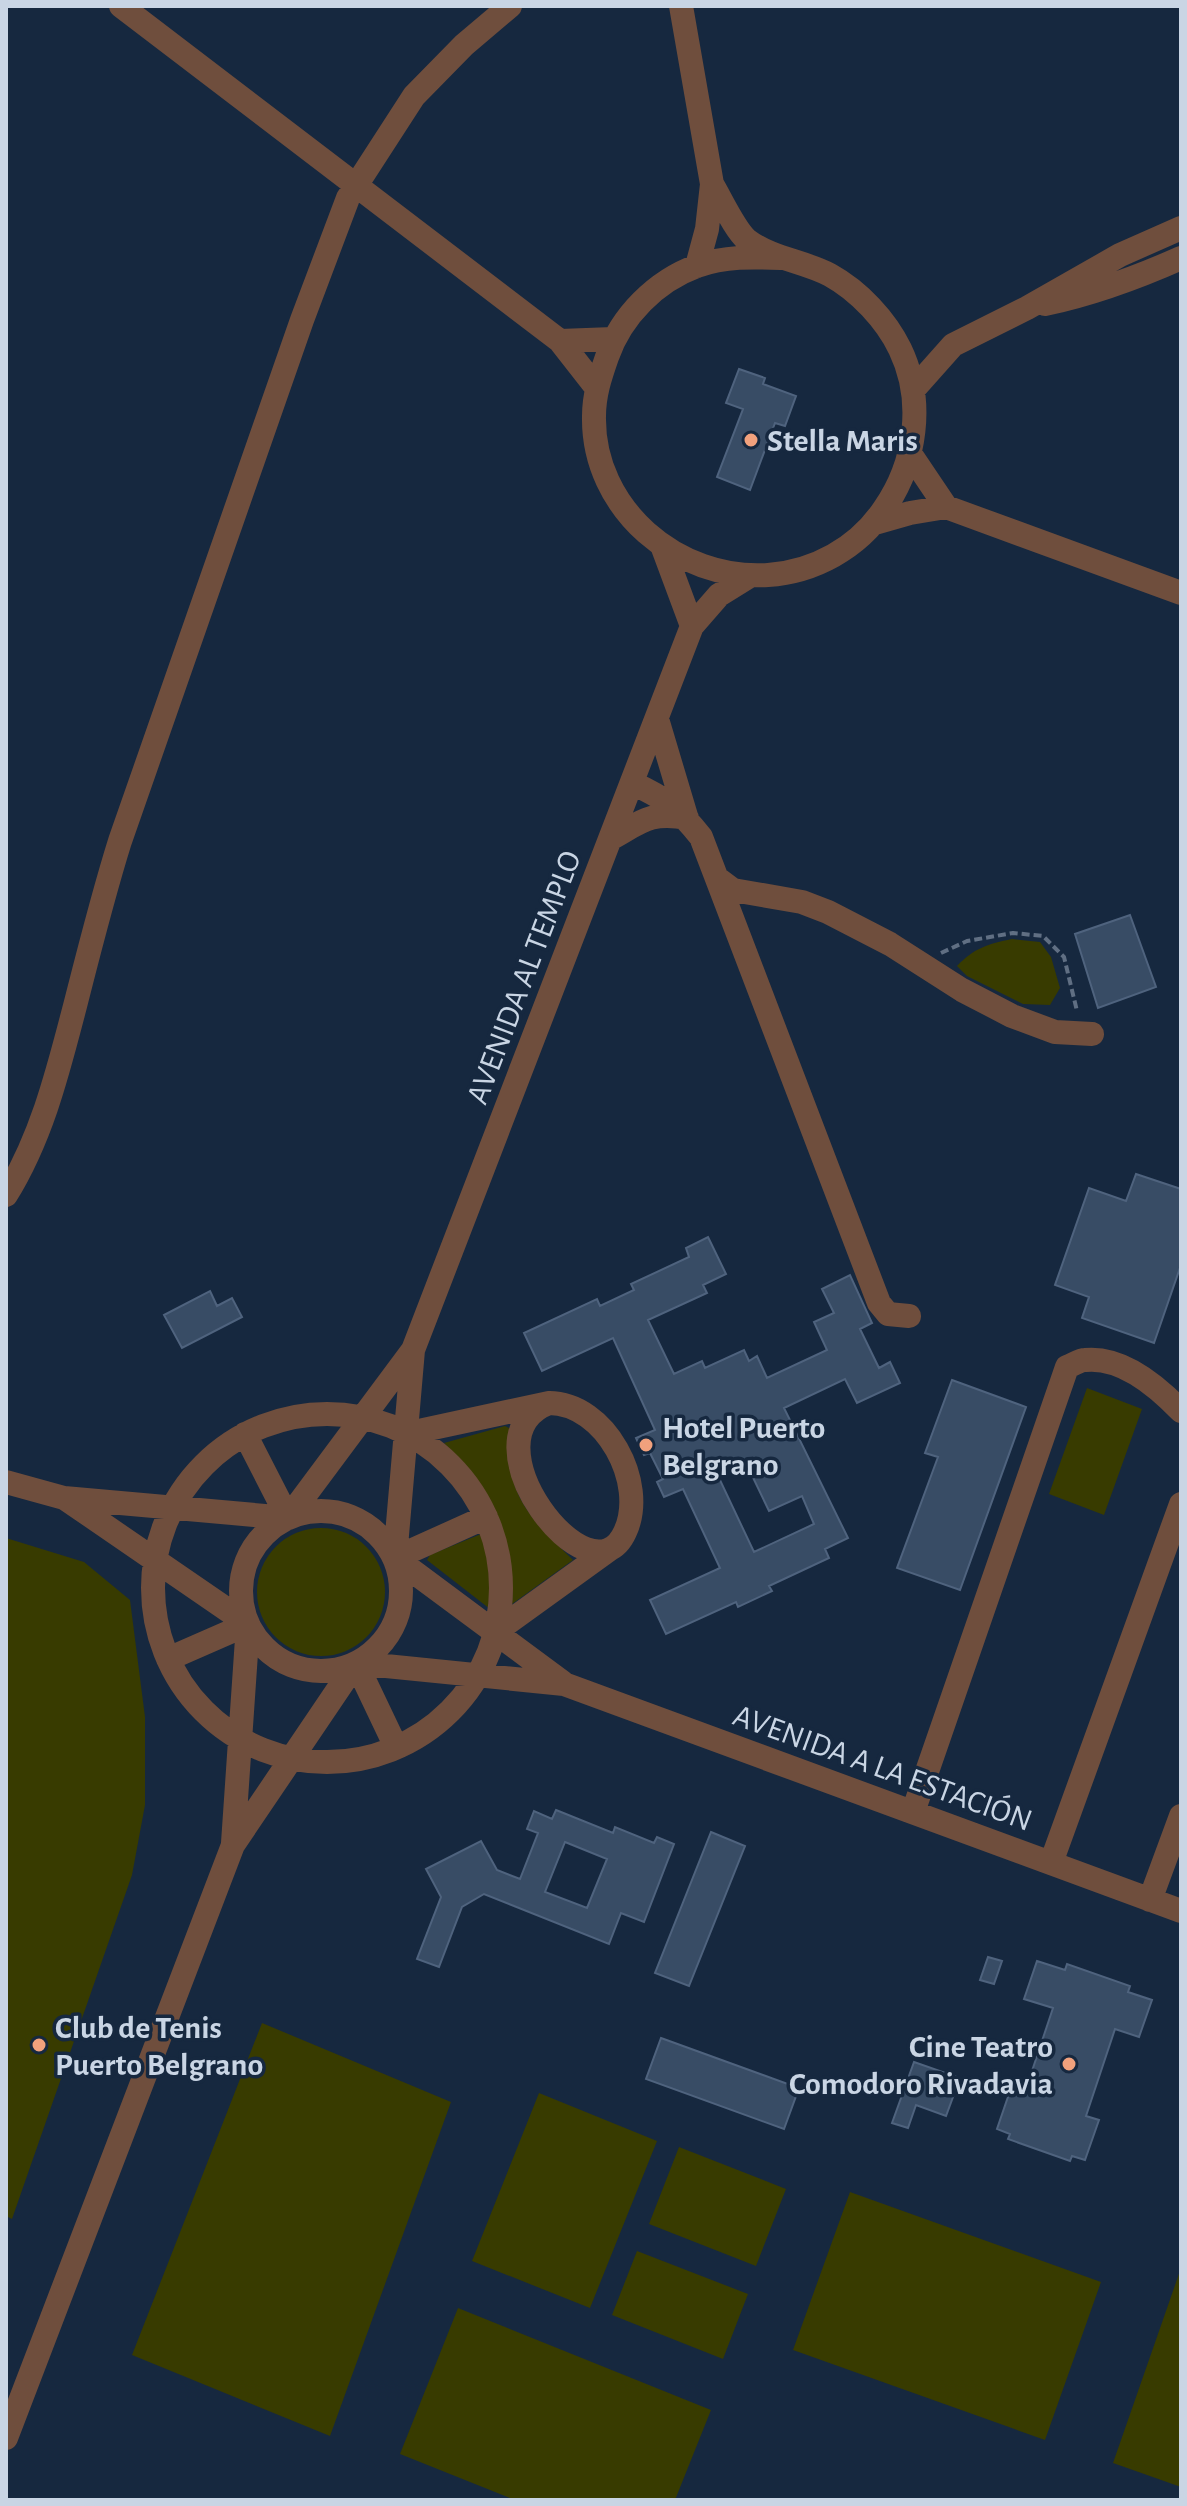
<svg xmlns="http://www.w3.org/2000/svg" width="1187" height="2506" viewBox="0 0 1187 2506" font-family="'Alegreya Sans',sans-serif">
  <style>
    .green { fill: #383b00 }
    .building { fill: #384c65; stroke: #4f637e; stroke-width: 2; fill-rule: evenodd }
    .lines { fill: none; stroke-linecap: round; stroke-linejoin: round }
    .path { stroke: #606f83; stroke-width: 4; stroke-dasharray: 8 4; stroke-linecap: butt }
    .minor { stroke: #6f4e3d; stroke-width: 24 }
    .poi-dot { fill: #f1a17d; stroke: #16283f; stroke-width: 3 }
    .labels { text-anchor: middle; stroke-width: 7; stroke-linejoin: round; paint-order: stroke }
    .poi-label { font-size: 32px; font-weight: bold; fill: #c9d5e4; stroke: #16283f; text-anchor: start }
    .street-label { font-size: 32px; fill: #c9d5e4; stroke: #16283f }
  </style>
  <rect width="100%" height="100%" fill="#16283f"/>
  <path class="green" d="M1012 939 1040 942 1051 957 1060 988 1050 1005 1023 1004 967 976 957 966C974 948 988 944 1012 939Z
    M1087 1388 1142 1409 1104 1515 1049 1494Z
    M505 1426 511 1429C502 1493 531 1519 573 1560L512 1604C515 1535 492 1491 444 1443Z
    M257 1592a64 64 0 1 1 128 0a64 64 0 1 1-128 0Z
    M481 1534 486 1535C493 1558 500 1583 494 1607L490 1609 427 1560 430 1555Z
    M6 1538 84 1562 130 1600 145 1717V1805L132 1875 12 2219 6 2216Z
    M262 2023 451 2102 330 2436 132 2355Z
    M539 2093 657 2141 590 2308 472 2261Z
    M679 2147 786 2189 756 2266 649 2224Z
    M850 2192 1101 2282 1045 2440 793 2350Z
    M637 2251 748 2294 723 2359 612 2315Z
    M1181 2268V2487L1113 2463Z
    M458 2308 711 2410 675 2500H515L400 2454Z"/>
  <path class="building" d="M739 369 765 378 763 384 796 396 785 426 775 423 750 490 717 477 743 409 726 403Z
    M1130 915 1156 987 1098 1008 1075 934Z
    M1136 1174 1181 1189V1265L1154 1343 1082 1318 1089 1297 1055 1285 1089 1188 1126 1201Z
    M708 1237 726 1274 703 1285 707 1293 648 1320 674 1374 702 1361 705 1368 744 1350 749 1361 757 1356 767 1378 827 1350 814 1322 834 1313 822 1289 850 1275 872 1323 860 1329 879 1368 890 1362 900 1383 857 1403 845 1379 784 1408 848 1538 825 1549 829 1558 769 1586 772 1591 738 1607 736 1602 666 1634 650 1600 720 1568 683 1489 664 1497 657 1482 663 1479 650 1453 644 1455 636 1438 655 1430 613 1338 542 1371 524 1333 597 1299 600 1306 634 1290 631 1284 689 1257 686 1248ZM747 1465 769 1511 802 1496 814 1524 754 1552 719 1478Z
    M210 1291 217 1306 232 1298 242 1317 182 1348 164 1315Z
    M952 1380 1026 1407 960 1590 897 1568 938 1457 925 1453Z
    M556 1810 613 1833 615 1827 654 1843 657 1837 674 1844 644 1922 621 1913 609 1944 484 1894 462 1907 439 1967 417 1959 441 1897 426 1869 481 1841 497 1870 520 1879 538 1833 527 1829 534 1811 552 1819ZM565 1842 607 1859 587 1908 545 1892Z
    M711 1832 745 1846 689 1986 655 1973Z
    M988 1957 1002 1961 994 1984 980 1980Z
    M1037 1961 1065 1970 1067 1964 1130 1986 1128 1992 1152 2000 1139 2037 1115 2029 1086 2116 1099 2120 1085 2160 1072 2156 1070 2161 1008 2139 1010 2134 997 2129 1010 2091 1024 2095 1053 2008 1024 1999Z
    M661 2038 799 2088 784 2129 646 2079Z
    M914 2062 960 2078 946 2116 916 2105 908 2128 892 2123Z"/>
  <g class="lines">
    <path class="path" d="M941 953 967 941 1013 933 1043 936 1064 957 1077 1011"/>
    <path class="minor" d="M121 6 560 341 596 387
      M681 6 712 184 707 229 697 266
      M712 184C721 199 735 230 747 240 772 259 804 261 830 275 859 291 886 320 900 349 925 401 916 463 884 509 858 548 814 572 768 575 678 581 592 509 594 416 594 395 600 377 607 357 621 316 656 281 697 266 725 256 753 257 781 258
      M1045 304C1093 294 1136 278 1181 258
      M560 341 613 339
      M913 390 953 345 1027 308 1120 255 1181 228
      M911 455 946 507
      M875 523 910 513 946 507 1181 593
      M663 548 692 626
      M657 719 686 816
      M632 783C665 798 678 808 701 837L879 1303 888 1314 909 1316
      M610 839C641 822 650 811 687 818
      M717 878 733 890 802 902 828 912 890 944 962 990 1012 1016 1055 1032 1092 1034
      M6 1195C42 1137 58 1071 75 1006 89 951 103 895 120 841L302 320 348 198 414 96 464 45 510 6
      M153 1588a174 174 0 1 1 348 0a174 174 0 1 1-348 0Z
      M245 1434 288 1518
      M405 1434 549 1403C605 1403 648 1483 625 1532 590 1609 460 1436 549 1403
      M6 1482 64 1498 288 1518
      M66 1499 248 1624
      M241 1591a80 80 0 1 1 160 0a80 80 0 1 1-160 0Z
      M288 1518 413 1350 692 626 719 595 748 577
      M395 1558 562 1682
      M395 1558 413 1350
      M395 1558 486 1517
      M495 1632 610 1549
      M168 1659 248 1624
      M356 1663 564 1684 1181 1911
      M356 1663 396 1747
      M913 1812 1067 1367C1073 1365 1079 1360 1085 1360 1122 1356 1158 1387 1181 1411
      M233 1843 248 1624
      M1051 1863 1181 1504
      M1150 1900 1181 1816
      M6 2438 233 1845 356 1663"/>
  </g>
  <g class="poi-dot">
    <circle cx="751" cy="440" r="8"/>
    <circle cx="646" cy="1445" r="8"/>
    <circle cx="39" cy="2045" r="8"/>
    <circle cx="1069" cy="2064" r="8"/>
  </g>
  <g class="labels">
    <g class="poi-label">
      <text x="767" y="451">Stella Maris</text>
      <text x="662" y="1438">Hotel Puerto<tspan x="662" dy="37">Belgrano</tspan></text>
      <text x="55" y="2038">Club de Tenis<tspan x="55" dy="37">Puerto Belgrano</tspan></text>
      <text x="1053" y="2057" text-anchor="end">Cine Teatro<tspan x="1053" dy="37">Comodoro Rivadavia</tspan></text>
    </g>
    <g class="street-label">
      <text transform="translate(523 977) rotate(-69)" y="11">AVENIDA AL TEMPLO</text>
      <text transform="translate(883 1767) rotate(20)" y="11">AVENIDA A LA ESTACIÓN</text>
    </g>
  </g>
  <rect width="1187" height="2506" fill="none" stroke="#c9d5e4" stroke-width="16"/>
</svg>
